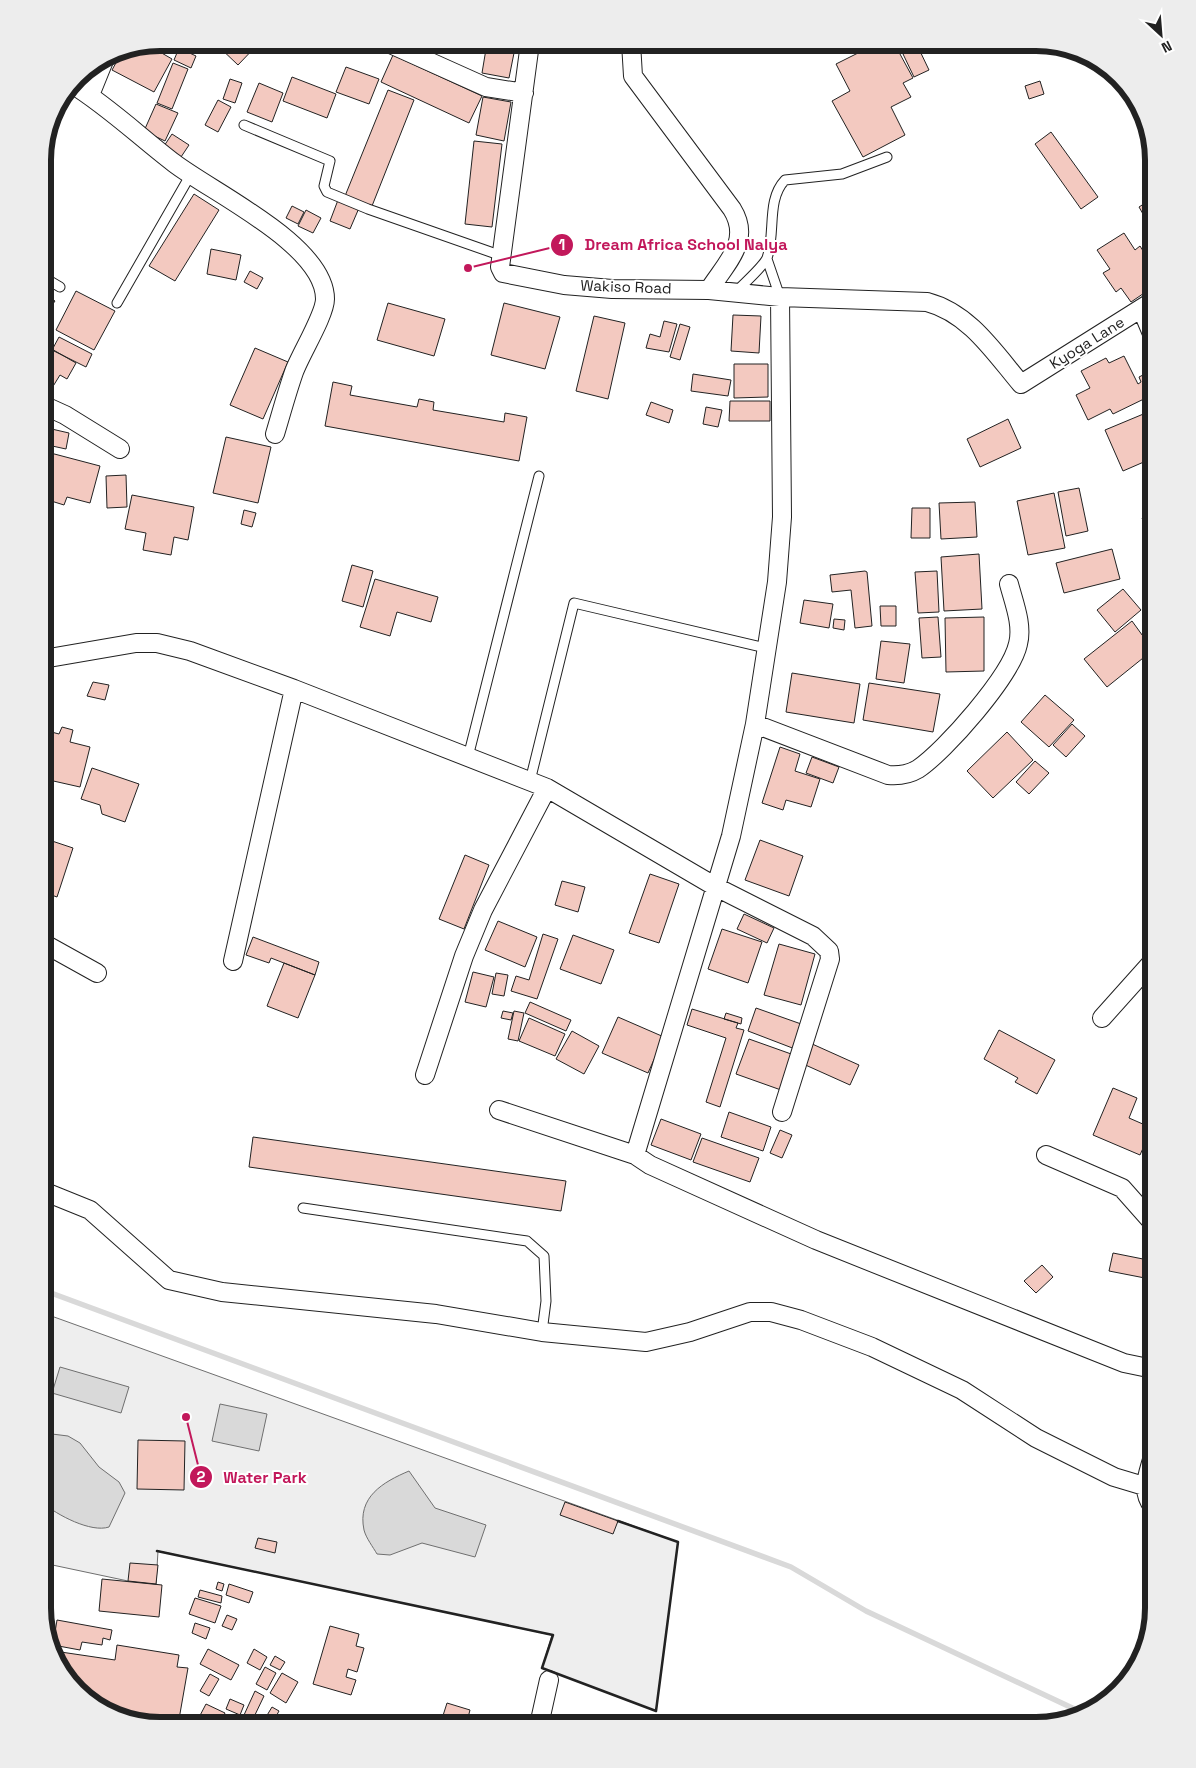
<svg xmlns="http://www.w3.org/2000/svg" width="1196" height="1768" viewBox="0 0 1196 1768" font-family="'Space Grotesk',sans-serif">
  <style>
    .green { fill: #eee; stroke: #6f6f6f }
    .water { fill: #d9d9d9; stroke: #6f6f6f }
    .lines { fill: none; stroke-linecap: round; stroke-linejoin: round }
    .stream { stroke: #d9d9d9; stroke-width: 5.5 }
    .building { fill: #f3c9c0; stroke: #222 }
    .lane-casing { stroke: #222; stroke-width: 11 }
    .street-casing { stroke: #222; stroke-width: 20 }
    .lane { stroke: #fff; stroke-width: 9 }
    .street { stroke: #fff; stroke-width: 18 }
    .wall { stroke: #222; stroke-width: 2.5 }
    .labels { text-anchor: middle; stroke-width: 4; stroke-linejoin: round; paint-order: stroke }
    .street-label { font-size: 15px; fill: #222; stroke: #fff }
    .rim { fill: none; stroke: #222; stroke-width: 6 }
    .leader { fill: none; stroke: #c2185b; stroke-width: 2 }
    .callout-dot { fill: #c2185b; stroke: #fff; stroke-width: 2 }
    .mark-label { font-size: 15px; text-anchor: middle; font-weight: bold; fill: #fff }
    .callout-label { font-size: 16px; text-anchor: middle; font-weight: bold; fill: #c2185b; stroke: #fff; stroke-width: 4; stroke-linejoin: round; paint-order: stroke }
  </style>
  <rect width="100%" height="100%" fill="#fff"/>
  <path class="green" d="M43 1313 678 1542 656 1711 542 1668 552 1635 158 1551 156 1584 128 1581 43 1563Z"/>
  <path class="water" d="M60 1367 129 1387 121 1413 52 1393Z
    M220 1404 267 1414 259 1451 212 1441Z
    M52 1434 68 1436 80 1443 99 1467 119 1482 125 1493 109 1527C91 1533 57 1515 43 1503V1436Z
    M409 1471 435 1508 486 1525 475 1557 422 1543 390 1555 377 1554C373 1547 366 1538 364 1530 357 1497 383 1482 409 1471Z"/>
  <g class="lines">
    <path class="stream" d="M43 1290 791 1567 866 1611 1083 1713"/>
  </g>
  <path class="building" d="M196 43H211L209 48Z
    M219 43H259L238 65 217 45Z
    M316 43H347L342 53Z
    M487 43H516L509 78 482 73Z
    M860 43H894L913 78 903 83 911 97 891 107 905 135 863 157 832 101 850 91 836 64 864 50Z
    M958 43H979V45L960 49Z
    M148 45 172 59 154 92 112 70 123 50Z
    M918 47 929 70 914 77 903 54Z
    M179 48 196 56 191 68 174 60Z
    M393 55 482 96 469 123 381 82Z
    M173 63 188 69 172 109 157 103Z
    M346 67 379 79 369 104 336 92Z
    M292 77 336 94 327 118 283 101Z
    M230 79 242 83 235 103 223 99Z
    M1040 81 1044 94 1029 99 1025 86Z
    M259 83 283 93 272 122 247 112Z
    M388 90 414 100 372 206 345 196Z
    M483 97 511 102 504 141 476 135Z
    M218 100 231 107 218 132 205 125Z
    M156 104 178 113 165 141 144 131Z
    M1051 132 1098 197 1081 209 1035 144Z
    M172 134 189 145 179 160 162 149Z
    M474 141 502 144 492 227 465 224Z
    M194 194 219 210 175 281 149 266Z
    M1153 198V241L1147 230 1151 228 1139 207Z
    M338 200 359 208 350 229 330 221Z
    M292 206 304 212 298 224 286 218Z
    M306 210 321 218 313 233 298 226Z
    M1124 233 1135 250 1140 246 1152 265 1147 269 1153 278V287L1131 302 1121 288 1116 292 1103 273 1110 269 1097 250Z
    M211 249 241 255 236 280 207 274Z
    M250 271 263 278 257 289 244 282Z
    M76 291 115 311 94 350 56 330Z
    M43 293 55 301 43 318Z
    M388 303 445 319 434 356 377 340Z
    M504 303 560 317 545 369 491 355Z
    M733 315 761 316 759 353 731 351Z
    M594 316 625 323 608 399 576 391Z
    M664 321 677 324 669 352 646 348 650 334 660 337Z
    M680 324 690 327 680 360 670 357Z
    M59 337 92 354 86 367 52 350Z
    M43 344 76 363 67 379 60 375 52 388 44 383 43 385Z
    M255 348 288 362 263 419 230 405Z
    M1124 356 1138 384 1141 382 1139 377 1153 370V403L1151 404 1148 397 1113 414 1110 409 1088 420 1076 395 1090 388 1081 371 1106 358 1109 363Z
    M734 364H768V397L734 398Z
    M693 374 731 380 728 396 691 391Z
    M333 382 352 386 350 395 417 407 419 399 434 402 433 410 504 422 505 413 527 417 519 461 325 426Z
    M730 401H770V421H729Z
    M651 402 673 410 669 423 646 415Z
    M706 407 722 410 718 427 703 424Z
    M1153 410V458L1123 471 1105 430Z
    M1008 419 1021 448 980 467 967 439Z
    M43 427 69 433 66 449 43 444Z
    M226 437 271 447 258 503 213 493Z
    M43 451 100 466 90 503 67 497 64 505 48 500 50 493 43 491Z
    M126 475 127 507 107 508 106 476Z
    M1079 488 1088 531 1066 536 1058 492Z
    M1054 493 1065 548 1028 555 1017 501Z
    M132 495 194 507 188 540 174 537 171 555 143 550 146 533 125 529Z
    M975 502 977 537 941 539 939 503Z
    M912 508H930V538H911Z
    M244 510 256 513 252 527 241 524Z
    M1153 513V542L1142 518Z
    M1112 549 1120 579 1064 593 1056 563Z
    M979 554 982 609 944 611 941 557Z
    M352 565 373 571 363 607 342 601Z
    M865 571 867 572 872 626 855 628 851 590 832 592 830 575Z
    M937 571 939 612 918 613 915 572Z
    M375 579 438 597 431 622 397 612 390 636 360 627Z
    M1123 589 1141 610 1115 632 1097 610Z
    M804 600 833 604 829 628 800 623Z
    M880 606H896V626H881Z
    M938 617 941 657 922 658 919 618Z
    M984 617V671L946 672 945 618Z
    M834 619 845 620 844 630 833 628Z
    M1132 621 1153 650 1107 687 1084 659Z
    M881 641 910 644 904 683 876 679Z
    M792 673 860 684 854 723 786 712Z
    M93 682 109 685 105 700 87 696Z
    M869 683 940 694 933 732 863 720Z
    M1045 695 1074 720 1049 747 1021 722Z
    M1072 724 1085 736 1066 757 1053 745Z
    M62 727 73 730 70 742 90 747 80 787 49 780 51 771 43 769 44 730 59 734Z
    M1007 732 1033 760 993 798 967 771Z
    M780 747 800 754 795 771 820 779 811 807 786 800 783 810 762 803Z
    M812 757 839 767 833 783 806 773Z
    M1035 761 1049 773 1029 794 1016 782Z
    M92 768 139 784 125 822 102 814 100 805 81 799Z
    M760 840 803 856 789 896 745 880Z
    M52 841 73 848 57 897 43 892V856L47 857Z
    M465 855 489 865 464 929 439 919Z
    M650 874 679 884 659 943 629 933Z
    M562 881 585 887 578 912 555 905Z
    M744 914 774 928 767 943 737 929Z
    M498 921 537 937 525 967 485 950Z
    M722 929 762 942 748 983 708 969Z
    M543 934 558 939 537 999 511 991 516 976 529 980Z
    M573 935 614 950 601 984 560 969Z
    M253 937 319 962 315 975 271 958 269 963 246 955Z
    M779 944 815 954 801 1005 764 995Z
    M284 963 315 975 298 1018 267 1006Z
    M473 972 494 977 486 1007 465 1002Z
    M496 973 508 975 504 996 492 994Z
    M530 1002 571 1020 566 1031 525 1013Z
    M756 1008 804 1025 795 1049 748 1031Z
    M692 1009 738 1023 736 1028 744 1030 720 1107 706 1102 726 1038 687 1025Z
    M503 1011 513 1013 511 1020 501 1018Z
    M514 1011 524 1013 518 1041 508 1039Z
    M726 1013 742 1018 741 1024 724 1019Z
    M618 1017 664 1037 648 1073 602 1053Z
    M529 1018 565 1034 555 1056 519 1041Z
    M999 1030 1055 1060 1037 1094 1015 1082 1018 1078 984 1059Z
    M572 1031 599 1046 584 1074 556 1059Z
    M749 1039 794 1055 781 1090 736 1074Z
    M810 1043 859 1065 850 1085 801 1063Z
    M1113 1088 1137 1098 1129 1118 1152 1128 1140 1155 1093 1135Z
    M729 1112 771 1127 763 1151 721 1137Z
    M661 1119 701 1134 691 1160 651 1145Z
    M780 1130 792 1135 782 1158 770 1153Z
    M253 1137 566 1181 561 1211 249 1167Z
    M702 1138 759 1158 750 1182 693 1162Z
    M1113 1253 1153 1261 1150 1279 1109 1271Z
    M1042 1265 1053 1277 1036 1293 1024 1281Z
    M138 1440 185 1441 184 1490 137 1489Z
    M565 1502 618 1521 613 1534 560 1515Z
    M258 1538 277 1542 275 1553 255 1548Z
    M130 1563 158 1565 156 1584 128 1581Z
    M102 1579 162 1585 159 1617 99 1611Z
    M218 1582 224 1584 222 1591 216 1589Z
    M229 1584 253 1592 249 1603 226 1595Z
    M200 1590 222 1596 221 1603 198 1597Z
    M195 1598 221 1606 215 1623 189 1614Z
    M227 1615 237 1619 232 1630 222 1626Z
    M57 1620 112 1630 110 1640 103 1638 102 1645 82 1642 80 1650 53 1645Z
    M195 1623 210 1628 206 1639 192 1633Z
    M330 1626 359 1634 356 1646 364 1648 357 1672 348 1669 346 1677 356 1680 351 1695 313 1684Z
    M117 1645 179 1655 177 1667 188 1668 178 1725H153L101 1710 58 1666 54 1651 115 1660Z
    M208 1649 239 1665 231 1680 200 1664Z
    M254 1649 267 1657 260 1670 247 1663Z
    M275 1656 285 1662 280 1670 270 1665Z
    M265 1667 276 1673 267 1690 256 1684Z
    M282 1673 298 1682 286 1703 270 1693Z
    M210 1674 219 1679 209 1696 200 1691Z
    M255 1691 264 1696 253 1719 244 1715Z
    M230 1699 244 1705 240 1715 226 1709Z
    M447 1703 470 1710 466 1725H440Z
    M206 1704 225 1713 219 1725H195Z
    M272 1707 279 1711 273 1722 266 1717Z
    M281 1718 298 1725H278Z"/>
  <g class="lines">
    <g class="lane-casing">
      <path id="lane" d="M244 125 330 161 324 186 327 192 368 209 502 256
        M767 259 780 297
        M43 277 60 287
        M736 292C743 284 763 267 767 258 776 233 766 200 785 180L842 174 887 157
        M117 303 191 174
        M468 757 539 476
        M530 781 574 603 766 648
        M303 1208 527 1241 544 1256 546 1301 542 1332"/>
    </g>
    <g class="street-casing">
      <path id="street" d="M388 43 486 87 524 93
        M530 43 500 267 503 273 564 285 612 289 709 290 780 297 927 302C969 313 994 352 1021 384L1153 301
        M631 43 633 76 732 209C752 241 726 263 709 290
        M72 84C109 107 140 137 174 163 213 193 325 245 325 299 325 315 300 355 294 372 287 392 281 414 275 434
        M90 95 105 58
        M1142 310 1153 336
        M43 405 65 415 120 449
        M43 659 136 643H157L190 651 294 689 547 788 716 887 813 936 829 951 830 959 782 1112
        M755 724 888 775C899 776 908 775 918 769 945 751 1011 676 1018 644 1023 625 1014 603 1009 584
        M43 943 97 973
        M233 961 294 689
        M1102 1018 1153 961
        M425 1075 464 956 483 910 547 788
        M499 1110 635 1155 650 1165 816 1240 1124 1363 1153 1369
        M635 1155 731 836 755 724 777 582 782 517 780 297
        M1046 1155 1122 1188 1153 1223
        M43 1191 90 1210 169 1280 222 1292 436 1314 542 1332 646 1342 690 1332 750 1312H771L801 1320 872 1347 962 1390 1036 1438 1114 1477 1144 1486
        M1153 1507C1140 1490 1148 1475 1153 1456
        M539 1725 549 1680"/>
    </g>
    <use href="#lane" class="lane"/>
    <use href="#street" class="street"/>
    <path class="wall" d="M157 1551 553 1635 542 1668 656 1711 678 1542 618 1521"/>
  </g>
  <g class="labels">
    <g class="street-label">
      <text transform="translate(626 287) rotate(2)" y="5">Wakiso Road</text>
      <text transform="translate(1087 343) rotate(-32)" y="5">Kyoga Lane</text>
    </g>
  </g>
  <path d="M0 0H1196V1768H0ZM160 51H1036A109 109 0 0 1 1145 160V1608A109 109 0 0 1 1036 1717H160A109 109 0 0 1 51 1608V160A109 109 0 0 1 160 51Z" fill="#ededed" fill-rule="evenodd"/>
  <path class="rim" d="M160 51H1036A109 109 0 0 1 1145 160V1608A109 109 0 0 1 1036 1717H160A109 109 0 0 1 51 1608V160A109 109 0 0 1 160 51Z"/>
  <path class="leader" d="M468 268L562 245M186 1417L201 1477"/>
  <g class="callout-dot">
    <circle cx="468" cy="268" r="5"/>
    <circle cx="186" cy="1417" r="5"/>
    <circle cx="562" cy="245" r="12"/>
    <circle cx="201" cy="1477" r="12"/>
  </g>
  <g class="mark-label">
    <text x="562" y="250">1</text>
    <text x="201" y="1482">2</text>
  </g>
  <g class="callout-label">
    <text x="686" y="250">Dream Africa School Nalya</text>
    <text x="265" y="1483">Water Park</text>
  </g>
  <g transform="translate(1161 35) rotate(154)" stroke="#ffffff" stroke-width="4" paint-order="stroke">
  <path d="M0-4L9 19L0 12L-9 19Z" fill="#222222"/>
  <text y="-8" font-size="14" font-weight="bold" text-anchor="middle" fill="#222222">N</text>
  </g>
</svg>
